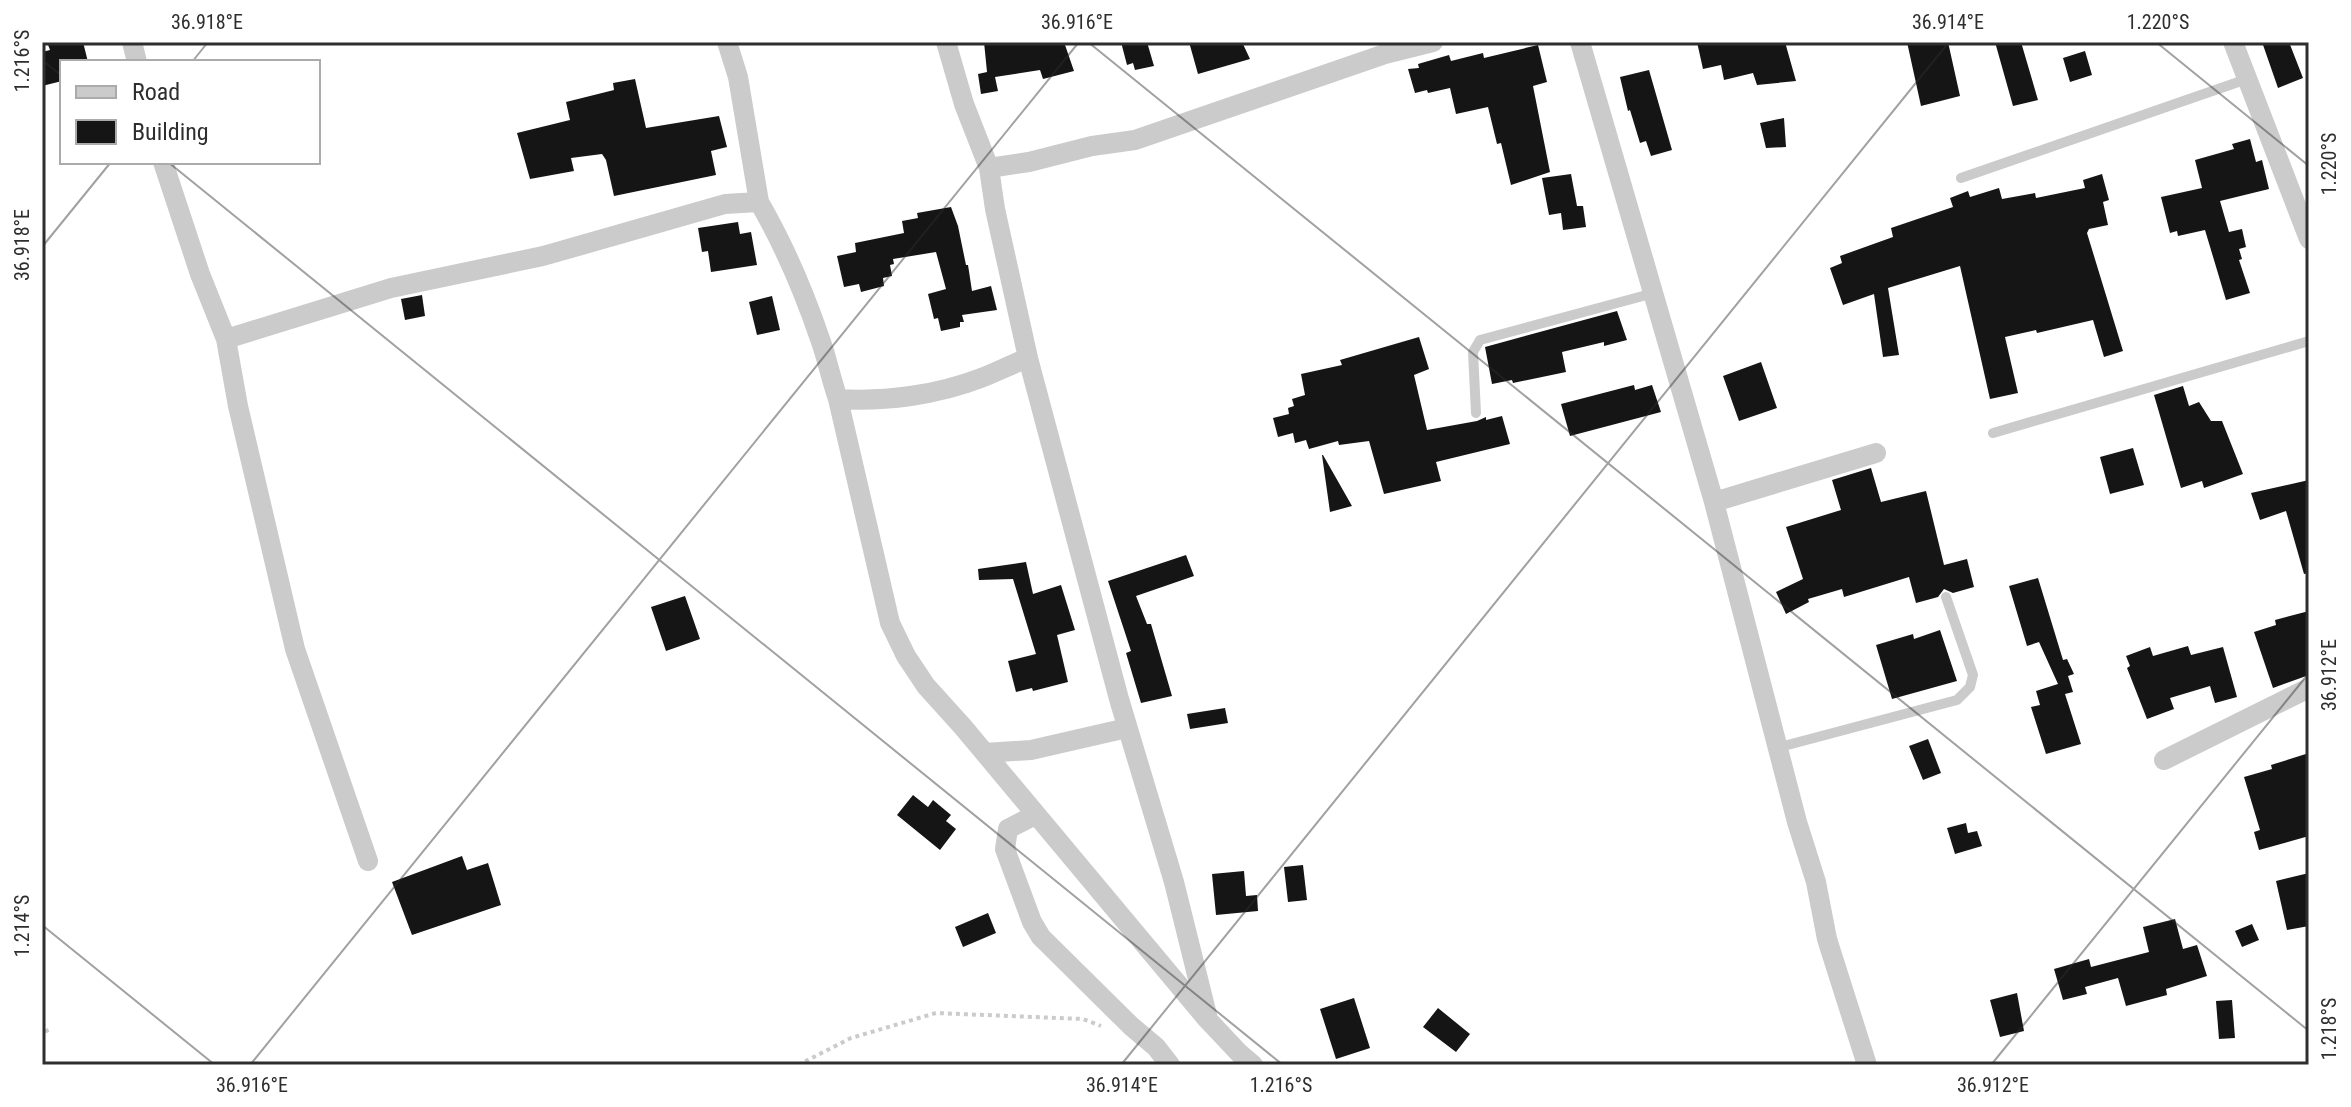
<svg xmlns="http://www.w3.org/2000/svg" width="2351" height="1107" viewBox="0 0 2351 1107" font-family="'Roboto Condensed',sans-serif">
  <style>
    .building { fill: #151515 }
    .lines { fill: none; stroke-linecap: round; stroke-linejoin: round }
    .path { stroke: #cbcbcb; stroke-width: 4; stroke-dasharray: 4 4; stroke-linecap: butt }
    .lane { stroke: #cbcbcb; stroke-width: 10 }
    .street { stroke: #cbcbcb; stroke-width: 20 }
    .ticks { fill: none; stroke: #2e2e2e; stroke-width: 2; stroke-opacity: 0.45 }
    .neatline { fill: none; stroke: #2e2e2e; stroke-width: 3 }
    .ticks-label { font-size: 20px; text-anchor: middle; fill: #2e2e2e }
  </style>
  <rect width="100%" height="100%" fill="#fff"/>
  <path class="building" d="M47 42H83L88 62H62V81L42 86V52L50 50Z
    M984 42H1064L1074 71 1043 79 1040 70 995 77 998 91 981 94 978 74 987 72Z
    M1121 42H1147L1154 66 1135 70 1133 63 1127 65Z
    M1189 42H1242L1250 59 1198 74Z
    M1697 42H1785L1796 81 1757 85 1753 73 1724 80 1721 65 1703 69Z
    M1907 42H1948L1960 96 1921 106Z
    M1995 42H2021L2038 100 2013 106Z
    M2262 42H2289L2303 78 2278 88Z
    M1538 45 1547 82 1533 86 1550 172 1511 185 1501 143 1497 144 1488 107 1456 114 1450 88 1428 93 1427 90 1415 93 1408 69 1419 68 1418 64 1449 55 1451 61 1483 53 1484 58Z
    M2085 51 2092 75 2070 82 2063 58Z
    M1649 70 1672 150 1651 156 1646 141 1640 143 1630 110 1628 111 1620 77Z
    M635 79 646 128 719 116 727 147 711 151 716 175 614 196 606 160 602 154 571 158 574 171 530 179 517 133 570 120 566 102 614 90 613 83Z
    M1784 118 1786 147 1766 148 1760 123Z
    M2250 139 2256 162 2262 160 2269 189 2220 201 2229 232 2242 229 2246 247 2239 249 2242 259 2239 260 2250 293 2226 300 2205 230 2178 236 2177 231 2170 233 2161 197 2202 188 2195 160 2234 149 2232 144Z
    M1571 174 1577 206H1583L1586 227 1563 230 1561 213 1549 215 1542 178Z
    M2102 174 2109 200 2103 202 2108 225 2089 229 2087 233 2123 351 2104 357 2093 320 2037 333 2036 330 2005 337 2018 393 1990 399 1960 266 1888 288 1899 355 1883 357 1874 294 1843 305 1830 268 1842 263 1840 256 1893 237 1891 228 1953 207 1950 198 1968 191 1970 197 1999 188 2002 199 2035 193 2036 198 2085 188 2083 180Z
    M951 207 958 226 966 265H968L972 291 991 286 997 310 962 315 964 322H960V327L941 331 938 318 934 319 928 294 946 289 936 252 893 259 894 264 890 265 892 276 883 278 884 286 861 292 859 284 844 287 837 256 856 252 855 243 904 233 902 221 918 218 917 213Z
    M738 222 740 234 751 232 757 265 711 272 708 251 702 252 698 228Z
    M422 295 425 316 405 320 401 299Z
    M772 296 780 330 757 335 749 302Z
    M1617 311 1627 340 1604 346V342L1562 352 1566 372 1513 383 1512 380 1492 384 1485 347Z
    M1419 337 1429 369 1414 375 1427 430 1477 421 1486 417V420L1502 416 1510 444 1436 462 1441 481 1384 494 1369 441 1339 445 1338 441 1309 449 1306 440 1295 443 1293 433 1278 437 1273 418 1289 414 1288 408 1294 406 1292 399 1305 395 1301 374 1342 365 1340 360Z
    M1761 362 1777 408 1739 421 1723 376Z
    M1634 385 1635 390 1652 385 1661 412 1570 436 1561 404Z
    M2183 386 2189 406 2199 402 2211 421H2222L2243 474 2204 488 2202 481 2181 488 2154 395Z
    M2133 448 2144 485 2110 494 2100 457Z
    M1322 455H1323L1352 506 1330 512Z
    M1871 468 1881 502 1926 491 1944 565 1967 559 1974 587 1953 593 1944 589 1938 597 1916 603 1909 577 1844 597 1842 589 1808 599 1809 602 1786 614 1776 592 1803 579 1786 527 1841 510 1832 480Z
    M2309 480V573L2304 574 2286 511 2260 520 2251 493Z
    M1186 555 1194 576 1136 596 1147 624H1151L1172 696 1141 703 1126 653 1131 651 1108 581Z
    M1026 562 1033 594 1061 585 1075 630 1057 635 1068 682 1033 691 1032 688 1016 692 1008 661 1036 654 1013 579 979 580 978 569Z
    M2038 578 2063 660 2067 659 2074 674 2068 676 2073 692 2065 694 2081 744 2046 754 2031 707 2040 705 2036 691 2058 684 2039 642 2027 646 2009 586Z
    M685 596 700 639 666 651 651 607Z
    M2309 611V675L2273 688 2254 632 2276 625 2275 620Z
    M1940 630 1957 681 1892 699 1876 645 1913 634 1914 639Z
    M2188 646 2191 655 2223 647 2237 697 2215 703 2210 686 2170 698 2174 709 2147 719 2127 668 2130 666 2126 656 2150 647 2153 656Z
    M1225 708 1228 723 1190 729 1187 714Z
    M1928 739 1941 773 1923 780 1909 746Z
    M2309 753V836L2259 850 2254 832 2260 830 2244 777 2272 769 2271 765Z
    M913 795 928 807 933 800 951 815 946 821 956 829 940 850 897 815Z
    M1966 823 1968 833 1977 831 1982 846 1955 854 1947 828Z
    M462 856 467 870 488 863 501 905 412 935 392 882Z
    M1303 865 1307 900 1288 902 1284 867Z
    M1244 871 1246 896 1257 895 1258 911 1216 915 1212 874Z
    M2309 873V926L2287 930 2276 881Z
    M988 913 996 933 963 947 955 927Z
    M2175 919 2183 949 2197 945 2207 976 2166 989 2167 995 2126 1006 2118 978 2085 987 2087 994 2063 1000 2054 969 2089 959 2091 967 2149 952 2143 927Z
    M2252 924 2259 940 2242 947 2235 931Z
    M2017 993 2024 1031 2000 1037 1990 1000Z
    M1354 998 1370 1048 1336 1059 1320 1009Z
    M2232 1000 2235 1038 2219 1039 2216 1001Z
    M1438 1008 1470 1034 1456 1052 1423 1027Z"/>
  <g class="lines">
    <path class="path" d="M42 1022 48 1033
      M798 1065 851 1038 936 1013 1083 1019 1101 1026"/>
    <path class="lane" d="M1961 178 2247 79
      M1476 413 1473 352 1480 340 1654 293
      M1993 433 2309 341
      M1780 747 1957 700 1970 687 1973 675 1946 597"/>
    <path class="street" d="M132 42 137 62
      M727 42 738 77 759 202
      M946 42 964 104 989 168 1029 162 1092 146 1135 140 1385 54 1433 42
      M1580 42 1714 502 1797 822 1816 882 1827 939 1867 1065
      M2233 42 2309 239
      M163 162 200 274 226 339
      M1028 358 1119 699 1174 882 1207 1015
      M838 399 890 623 906 656 926 686 963 727 1207 1019 1240 1054 1253 1065
      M1714 502 1876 453
      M985 753 1031 750 1127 728
      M2164 760 2309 688
      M1035 815 1008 829 1005 849 1032 922 1041 937 1131 1026 1156 1047 1170 1065
      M368 861 295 649 238 406 226 339 391 288 543 256 725 204 759 202C784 245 804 292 820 339 827 358 831 379 838 399 885 402 937 395 981 378 997 372 1012 364 1028 358L995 209 989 168"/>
  </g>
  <path class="ticks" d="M1088 42 2309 1031M2156 42 2309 166M42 60 62 76M192 62 208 42M168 162 1283 1065M42 247 111 162M42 925 215 1065M250 1065 1079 42M1121 1065 1949 42M1991 1065 2309 673"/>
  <rect width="2351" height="1107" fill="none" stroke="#ffffff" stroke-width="88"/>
  <rect x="60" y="60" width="260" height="104" fill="#ffffff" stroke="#ababab" stroke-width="2"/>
  <rect x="76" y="86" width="40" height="12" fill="#cbcbcb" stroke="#ababab" stroke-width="2"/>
  <text x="132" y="100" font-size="24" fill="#2e2e2e">Road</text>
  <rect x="76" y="120" width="40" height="24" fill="#151515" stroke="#ababab" stroke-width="2"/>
  <text x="132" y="140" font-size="24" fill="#2e2e2e">Building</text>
  <rect x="44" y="44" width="2263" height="1019" class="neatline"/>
  <g class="ticks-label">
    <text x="207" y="29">36.918°E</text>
    <text x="1077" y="29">36.916°E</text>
    <text x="1948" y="29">36.914°E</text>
    <text x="2158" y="29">1.220°S</text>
    <text transform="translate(22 61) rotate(-90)" y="7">1.216°S</text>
    <text transform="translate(2329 164) rotate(-90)" y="7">1.220°S</text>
    <text transform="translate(22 245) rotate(-90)" y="7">36.918°E</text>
    <text transform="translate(2329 675) rotate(-90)" y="7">36.912°E</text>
    <text transform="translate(22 926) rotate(-90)" y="7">1.214°S</text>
    <text transform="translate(2329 1029) rotate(-90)" y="7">1.218°S</text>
    <text x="252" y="1092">36.916°E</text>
    <text x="1122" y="1092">36.914°E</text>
    <text x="1281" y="1092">1.216°S</text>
    <text x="1993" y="1092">36.912°E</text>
  </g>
</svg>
